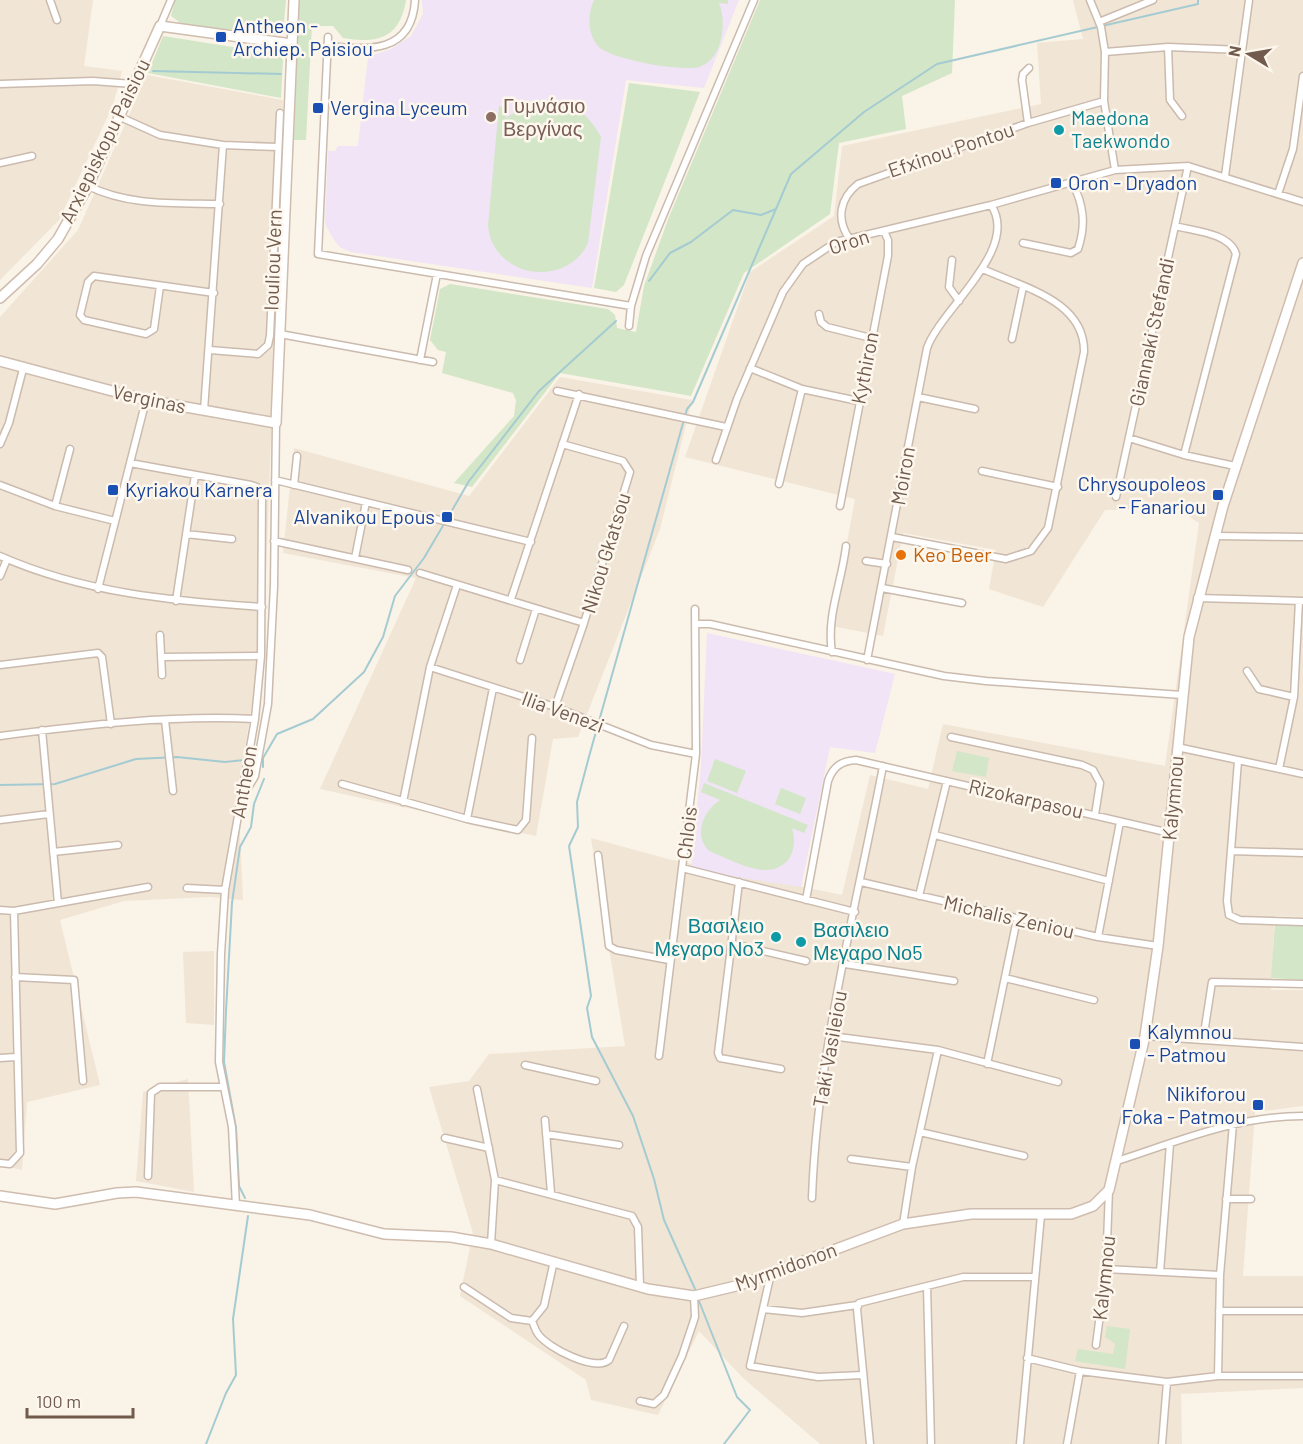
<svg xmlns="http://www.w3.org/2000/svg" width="1303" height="1444" viewBox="0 0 1303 1444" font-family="Barlow,sans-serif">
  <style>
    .residential { fill: #f1e5d6 }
    .education { fill: #f0e4f6 }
    .green { fill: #d3e6c7 }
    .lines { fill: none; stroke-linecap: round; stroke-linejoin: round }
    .stream { stroke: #a5cbd2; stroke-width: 2 }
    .street-casing { stroke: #cbbbae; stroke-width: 9 }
    .secondary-casing { stroke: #cfbdaf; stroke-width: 12 }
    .street { stroke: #fff; stroke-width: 6 }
    .secondary { stroke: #fff; stroke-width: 9 }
    .transit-dot { fill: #1a4fb4; stroke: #fdf7ed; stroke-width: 2 }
    .education-dot { fill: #8d6e63; stroke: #fdf7ed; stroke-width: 2 }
    .culture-dot { fill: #0f9aa8; stroke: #fdf7ed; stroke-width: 2 }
    .food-dot { fill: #e8710a; stroke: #fdf7ed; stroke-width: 2 }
    .labels { text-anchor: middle; stroke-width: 5; stroke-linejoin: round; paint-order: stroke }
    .transit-label { font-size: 20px; fill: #164399; stroke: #fdf7ed; text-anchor: start }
    .education-label { font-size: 20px; fill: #785e54; stroke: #fdf7ed; text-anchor: start }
    .culture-label { font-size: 20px; fill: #0d838f; stroke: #fdf7ed; text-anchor: start }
    .street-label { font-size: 20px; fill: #715b4e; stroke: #fdf7ed }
    .food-label { font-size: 20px; fill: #c56008; stroke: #fdf7ed; text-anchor: start }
  </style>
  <rect width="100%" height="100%" fill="#faf3e7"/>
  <path class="residential" d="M0 0H93L84 66 122 71 113 105 59 220 0 280Z
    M1073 0H1303V917L1275 916 1271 990H1303V1106L1255 1112 1243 1276H1303V1388L1181 1394 1182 1444H820L742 1377 699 1331 658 1415 591 1400 586 1380 460 1296 473 1233 429 1087 469 1081 489 1054 625 1046 591 838 668 859 842 895 870 775 928 789 943 724 1165 766 1199 523 1177 509 1105 510 1043 607 989 589 996 550 903 533 883 636 832 626 855 499 685 457 750 272 834 216 842 146 1041 104 1037 43 1083 39Z
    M147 75 283 100 264 632 238 791 243 900 210 897 124 901 60 920 100 1085 27 1102 22 1170 0 1165V317L78 230Z
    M560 377 692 400 660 529 578 737 553 739 536 836 320 789 416 578 283 553 294 448 469 496Z
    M214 951V1025L186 1023 183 952Z
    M188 1079 194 1192 136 1181 143 1092Z"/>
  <path class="education" d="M422 0H739L704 88 626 80 592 288 351 252 341 248 334 240 325 224 328 151H335L338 146H358L368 57 391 49 411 36 423 14Z
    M707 633 895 674 875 753 830 747 801 887 691 870 701 766Z"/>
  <path class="green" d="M175 0H286L283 33 277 35 182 24 171 16Z
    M299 0H406C400 38 378 44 343 38L333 26H312L306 140H294Z
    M594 0H728V4L719 3C727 22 723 60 699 67 682 72 607 59 597 45 587 32 588 13 594 0Z
    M760 0H955L952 73 902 96 906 129 839 143 830 214 744 273 691 396 560 373 472 487 454 483 514 416 516 400 513 393 442 373 446 352 438 350 430 340 440 289 450 284 608 309 615 315 617 328 636 332 644 286 669 217Z
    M163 36 277 54 283 60 281 98 148 73Z
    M629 83 700 92 624 285 616 292 594 288Z
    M533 100C567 101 584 106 601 137L588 243C571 281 513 282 493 244 490 239 489 232 488 226L499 106 507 108 506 118Z
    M957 751 989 758 986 777 952 771Z
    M715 759 746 771 737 793 707 781Z
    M704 783 808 825 804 833 792 828C795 839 795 851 788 860 768 883 733 860 709 851 693 835 703 811 720 800L701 792Z
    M781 788 806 798 800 814 775 804Z
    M1275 924 1303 925V980L1271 978Z
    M1107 1326 1130 1329 1125 1369 1075 1361 1078 1349 1113 1354 1115 1344 1105 1337Z"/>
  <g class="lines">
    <path class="stream" d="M153 71 281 74
      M649 281 670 253 691 242 733 210 761 215 776 209
      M447 519 469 481 539 391 616 321
      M263 758V767
      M0 785 55 784 136 759 177 757 225 762 263 758 277 734 313 719 364 672 383 637 395 596 424 558 444 524
      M245 1198 239 1186 236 1128 224 1062 226 1011 232 903 240 847 251 827 254 804 264 779
      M695 1289 664 1220 654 1179 633 1116 592 1037 587 1008 591 996 569 846 578 827 577 802 590 753 687 409 693 402 791 174 864 112 937 64 1198 4V0
      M699 1301 737 1397 750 1410 724 1444
      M206 1444 226 1393 236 1375 233 1319 248 1216"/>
    <g class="street-casing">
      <path id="street" d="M50 0 57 20
        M1090 0 1101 27 1105 52 1104 101 1115 170
        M1099 22 1153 0
        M160 26 171 0
        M328 37 318 254 631 306
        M328 46C368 50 412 54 415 0
        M1168 47 1170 100 1182 116
        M1105 52 1168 47 1242 50
        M0 84 93 81 133 84
        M118 116 160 135 223 145 278 147
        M1028 123 1022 80 1023 74 1029 68
        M0 163 32 156
        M1225 176 1249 0
        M88 186C129 206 174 203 220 204
        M1278 194 1293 149 1303 76
        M1175 226C1194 231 1230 233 1236 254L1184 455
        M849 238C836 219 840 198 858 184L1028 123 1104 101
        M1023 243 1071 253 1078 249C1086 225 1084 205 1072 182
        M952 260 949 287 959 301
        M160 286 154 329 146 334 84 320 80 315 88 282 94 276 214 293
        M819 314 821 322 827 327 871 338
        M629 326 631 306 646 256 754 0
        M280 334 433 362
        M1012 339 1023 287
        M210 350 258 354 268 345 270 336 280 113
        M420 360 437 274
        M750 368 802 389 858 401
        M557 391 726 427
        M918 397 975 409
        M204 410 223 145
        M1129 438 1184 455 1235 466
        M0 444 9 423 23 369
        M716 460 737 399 783 292 803 264 836 242 991 205 1115 170 1188 166 1303 202
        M130 463 251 485 257 487 262 497 261 656 255 719 225 890 221 954 219 1062 232 1127 236 1206
        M982 471 1058 487
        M275 480 531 542
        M779 484 802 389
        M0 485 55 506 115 521
        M294 485 297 456
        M1116 497 1188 166
        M55 506 70 449
        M840 506 888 256V240L884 231
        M186 534 232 539
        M1215 536 1303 537
        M892 537 1006 559 1031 551 1048 528 1084 352C1085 300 1021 287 983 269
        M274 541 408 570
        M0 556C84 593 172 601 262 607
        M355 558 366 502
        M866 561 887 564
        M420 573 584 623
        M0 576 7 559
        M882 588 962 603
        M98 589 146 400
        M1197 598 1303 601
        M511 599 579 394
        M176 601 195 475
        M697 624H710L944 676 986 681 1182 695
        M160 635 162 675
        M832 652C826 616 842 582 846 546
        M161 657 261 656
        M520 660 536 609
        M867 660 927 348C940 310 1021 249 991 205
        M0 665 98 653 102 657 111 724
        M430 667 555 707 651 745 696 754
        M1247 671 1259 689 1294 697
        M555 707 584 623 630 472 623 461 562 444
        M165 720 173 791
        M42 730 58 903
        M0 736C84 725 170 715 255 719
        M951 737 1082 765 1093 770 1100 783 1095 815
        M1177 747 1303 774
        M1238 761 1227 901 1229 915 1240 920 1303 922
        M1279 769 1294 697 1299 601
        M342 784 467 819 518 830 526 820 532 738
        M248 788 255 776 268 704 274 586 276 423
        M403 802 430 667 457 585
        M467 819 493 688
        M0 820 49 814
        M935 835 1109 881
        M1231 851 1303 853
        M53 852 118 845
        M598 855 609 946 616 950 669 960
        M682 868 855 912
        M739 882 718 1053 720 1058 781 1069
        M861 882 1098 937 1158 946
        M187 888 225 890
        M919 896 947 781
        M806 900 828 781C833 766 842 761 856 760L1170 833
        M0 910 14 911 148 887
        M1098 937 1120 822
        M733 944 806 961
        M845 964 954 981
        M15 977 74 980 83 1081
        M1005 978 1094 1000
        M831 1036 938 1050 1058 1082
        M1145 1036 1303 1047
        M1203 1040 1212 982 1303 984
        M659 1056 696 754 695 609
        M0 1058 16 1057
        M987 1064 1017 919
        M525 1065 596 1081
        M477 1089 495 1180 491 1244
        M545 1120 551 1193
        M920 1132 1024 1156
        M546 1134 619 1145
        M445 1138 489 1148
        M851 1159 912 1167
        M1117 1161C1179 1141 1237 1116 1303 1116
        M0 1163 10 1164 20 1153 14 911
        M148 1176 151 1093 160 1087H223
        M495 1180 632 1216 638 1227 640 1286
        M812 1198C817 1053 856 909 883 766
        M1226 1199H1251
        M903 1224 912 1167 938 1050
        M1106 1269 1220 1275
        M1160 1272 1170 1144
        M771 1273 750 1366 818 1377 863 1375
        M927 1286 931 1444
        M464 1287 511 1318 532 1321C534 1325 535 1330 538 1334 548 1348 595 1372 609 1360L624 1326
        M763 1309 802 1313 857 1305
        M1219 1311H1303
        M532 1321 544 1306 554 1261
        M1096 1345 1106 1269 1109 1190
        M1027 1358 1080 1371 1167 1382 1218 1376H1303
        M1218 1376 1220 1275 1233 1124
        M640 1401 654 1404 664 1395 682 1356 695 1317 694 1296
        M870 1444 857 1309 859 1303 963 1277H1035
        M1020 1444 1041 1215
        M1067 1444 1080 1371
        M1162 1444 1167 1382"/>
    </g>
    <g class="secondary-casing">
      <path id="secondary" d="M0 298 37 264 58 239 88 186 160 26 292 44
        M0 361 146 400 276 423 294 0
        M0 1196 55 1204 117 1193 136 1192 310 1215 384 1234 451 1237 491 1244 648 1289 694 1296 740 1285 903 1224 971 1214H1071L1093 1206 1109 1190 1145 1036 1158 946 1189 637 1223 506 1303 263"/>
    </g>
    <use href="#street" class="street"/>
    <use href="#secondary" class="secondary"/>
  </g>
  <g class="transit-dot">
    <rect x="215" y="31" width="12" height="12" rx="3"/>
    <rect x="312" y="102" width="12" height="12" rx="3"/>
    <rect x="1050" y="177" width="12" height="12" rx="3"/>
    <rect x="107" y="484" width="12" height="12" rx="3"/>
    <rect x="1212" y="489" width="12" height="12" rx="3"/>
    <rect x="441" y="511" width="12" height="12" rx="3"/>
    <rect x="1129" y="1038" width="12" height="12" rx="3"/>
    <rect x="1252" y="1099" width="12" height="12" rx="3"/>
  </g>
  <circle class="education-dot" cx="491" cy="117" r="6"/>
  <g class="culture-dot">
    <circle cx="1059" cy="130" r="6"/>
    <circle cx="776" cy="937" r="6"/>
    <circle cx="801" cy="942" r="6"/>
  </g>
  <circle class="food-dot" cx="901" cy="555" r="6"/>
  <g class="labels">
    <g class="transit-label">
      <text x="233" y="33">Antheon -<tspan x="233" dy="23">Archiep. Paisiou</tspan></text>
      <text x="330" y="115">Vergina Lyceum</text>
      <text x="1068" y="190">Oron - Dryadon</text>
      <text x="1206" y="491" text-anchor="end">Chrysoupoleos<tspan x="1206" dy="23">- Fanariou</tspan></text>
      <text x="125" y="497">Kyriakou Karnera</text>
      <text x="435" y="524" text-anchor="end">Alvanikou Epous</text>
      <text x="1147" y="1039">Kalymnou<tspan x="1147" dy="23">- Patmou</tspan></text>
      <text x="1246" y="1101" text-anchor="end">Nikiforou<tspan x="1246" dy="23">Foka - Patmou</tspan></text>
    </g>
    <g class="education-label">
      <text x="503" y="113">Γυμνάσιο<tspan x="503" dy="23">Βεργίνας</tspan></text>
    </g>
    <g class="culture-label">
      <text x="1071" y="125">Maedona<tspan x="1071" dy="23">Taekwondo</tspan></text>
      <text x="764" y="933" text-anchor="end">Βασιλειο<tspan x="764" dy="23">Μεγαρο Νο3</tspan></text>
      <text x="813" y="937">Βασιλειο<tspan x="813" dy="23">Μεγαρο Νο5</tspan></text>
    </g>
    <g class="street-label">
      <text transform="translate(105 141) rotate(-64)" y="7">Arxiepiskopu Paisiou</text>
      <text transform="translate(951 150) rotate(-19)" y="7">Efxinou Pontou</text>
      <text transform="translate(849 242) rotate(-18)" y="7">Oron</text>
      <text transform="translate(273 260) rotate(-88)" y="7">Iouliou Vern</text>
      <text transform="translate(1152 332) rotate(-78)" y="7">Giannaki Stefandi</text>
      <text transform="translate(865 368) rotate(-79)" y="7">Kythiron</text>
      <text transform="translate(149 399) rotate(12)" y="7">Verginas</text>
      <text transform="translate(903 476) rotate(-80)" y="7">Moiron</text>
      <text transform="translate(606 553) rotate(-73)" y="7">Nikou Gkatsou</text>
      <text transform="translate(563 712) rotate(20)" y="7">Ilia Venezi</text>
      <text transform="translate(244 782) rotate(-80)" y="7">Antheon</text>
      <text transform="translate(1173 798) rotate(-85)" y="7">Kalymnou</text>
      <text transform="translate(1026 799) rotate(13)" y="7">Rizokarpasou</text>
      <text transform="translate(687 833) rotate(-83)" y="7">Chlois</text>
      <text transform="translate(1009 917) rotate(13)" y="7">Michalis Zeniou</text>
      <text transform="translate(830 1049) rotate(-80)" y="7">Taki Vasileiou</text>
      <text transform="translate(786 1267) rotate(-20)" y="7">Myrmidonon</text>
      <text transform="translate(1104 1278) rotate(-84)" y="7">Kalymnou</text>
    </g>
    <g class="food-label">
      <text x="913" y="562">Keo Beer</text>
    </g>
  </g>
  <g transform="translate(1249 54) rotate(281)" stroke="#fdf7ed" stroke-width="4.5" paint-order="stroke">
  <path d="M0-4.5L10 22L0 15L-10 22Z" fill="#715b4e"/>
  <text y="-9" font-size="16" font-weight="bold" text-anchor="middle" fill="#715b4e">N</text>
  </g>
  <path d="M27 1408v9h106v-9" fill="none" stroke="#715b4e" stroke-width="3"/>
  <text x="36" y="1408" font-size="18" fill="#715b4e" stroke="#fdf7ed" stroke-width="4.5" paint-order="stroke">100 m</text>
</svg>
